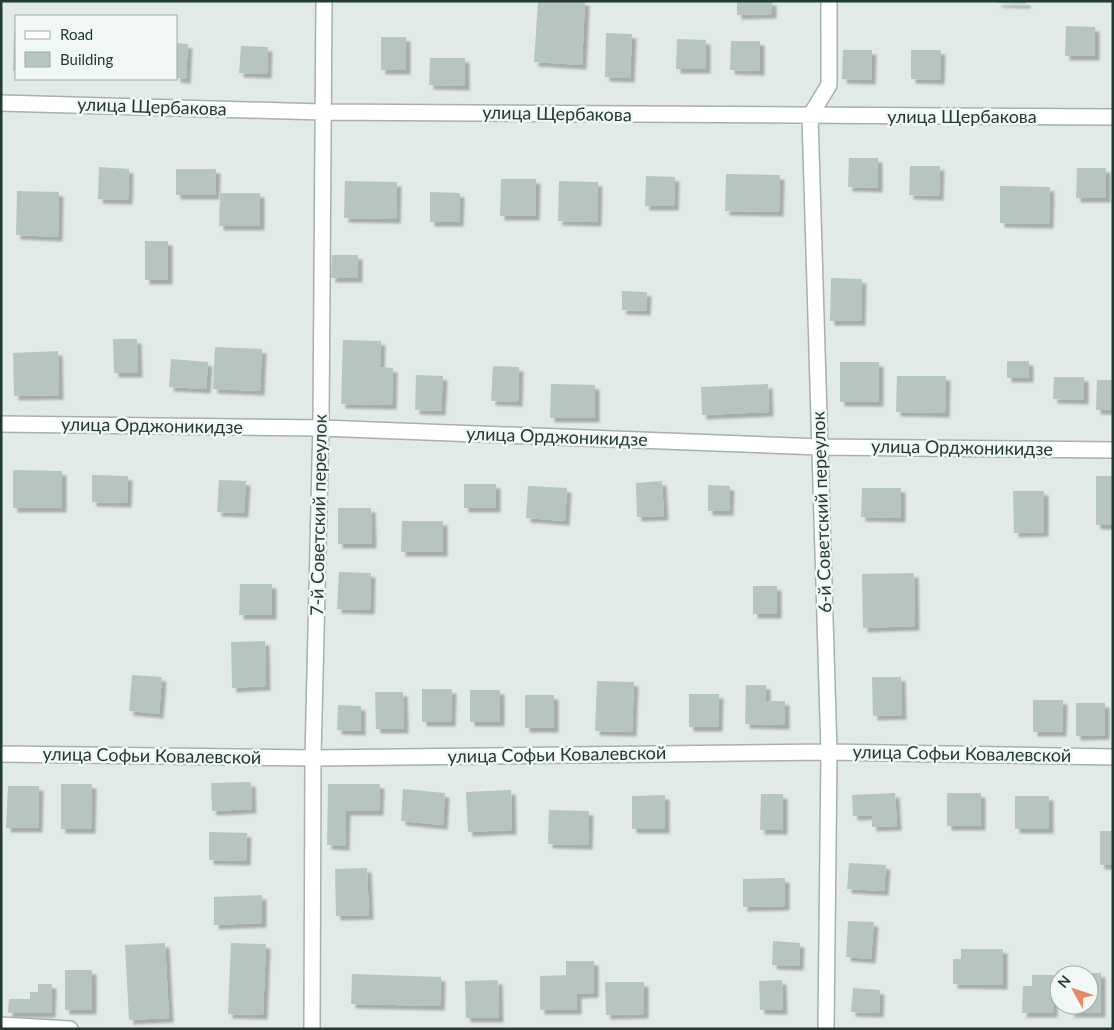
<svg xmlns="http://www.w3.org/2000/svg" width="1114" height="1030" viewBox="0 0 1114 1030" font-family="Lato,sans-serif">
  <style>
    .building { fill: #b7c5bf; filter: url(#shadow) }
    .lines { fill: none; stroke-linecap: round; stroke-linejoin: round }
    .minor-casing { stroke: #a4b1ad; stroke-width: 18 }
    .minor { stroke: #fff; stroke-width: 15 }
    .labels { text-anchor: middle; stroke-width: 5; stroke-linejoin: round; paint-order: stroke }
    .street-label { font-size: 18px; fill: #233934; stroke: #f1f7f4 }
  </style>
  <defs>
    <filter id="shadow"><feDropShadow dx="4.5" dy="4.5" stdDeviation="1" flood-color="#0004"/></filter>
  </defs>
  <rect width="100%" height="100%" fill="#e1eae6"/>
  <path class="building" d="M538 1H585L582 65 534 62Z
    M737 1H772V14L737 15Z
    M997 1H1026V4L997 3Z
    M1066 26 1095 27V56H1065Z
    M14 32H16V71H13Z
    M606 33 632 34 630 78 605 77Z
    M381 37H406V70H381Z
    M677 39 706 40V69H676Z
    M731 41H760V71L730 70Z
    M176 43 188 44 186 79 176 78Z
    M241 46 268 47 267 74 239 73Z
    M843 50H872L871 80 842 79Z
    M911 50H941L940 80 911 79Z
    M430 58H465V86L429 85Z
    M849 158H878V188L848 187Z
    M910 166H940L939 196 909 195Z
    M99 167 129 169 128 200 98 199Z
    M1077 168H1106V198H1076Z
    M176 169H216L215 195H176Z
    M726 174 780 175 779 212 725 211Z
    M646 176 675 177 674 206H645Z
    M501 179H536L535 216H500Z
    M345 181 397 182 396 219 344 218Z
    M559 181 598 182 597 222 558 221Z
    M1000 186 1050 187 1049 224 1000 223Z
    M17 191 59 192 58 237 16 235Z
    M430 192 460 193 459 222H430Z
    M220 193H260V226H219Z
    M145 241H168V280H145Z
    M332 255H358V278H331Z
    M831 278 862 279 861 321H830Z
    M622 291 647 292 646 311 622 310Z
    M113 339H137L138 373H114Z
    M343 340 381 341 380 367 393 368 392 405 341 404Z
    M215 347 262 349 260 391 213 389Z
    M58 351 59 395 14 396 13 353Z
    M171 359 208 362 206 389 169 387Z
    M1007 361H1029V378H1007Z
    M840 362H879V402H840Z
    M493 366 519 367 518 402 491 401Z
    M416 375 443 376 441 411 415 410Z
    M897 376H946L945 413 896 412Z
    M1054 377H1084V400L1053 399Z
    M1097 380H1113V410H1096Z
    M551 384 595 385V418H550Z
    M768 384 769 412 702 415 701 387Z
    M13 470 62 471V508H13Z
    M92 475 128 476 127 503 92 502Z
    M1096 476H1113V525H1096Z
    M219 480 246 481 244 513 217 512Z
    M662 481 664 516 637 517 636 483Z
    M464 484H496V508H464Z
    M708 485 730 486 729 511H708Z
    M528 486 567 488 565 521 526 518Z
    M862 488H901V518L861 517Z
    M1013 491H1044V532L1014 533Z
    M338 508H371L372 544H338Z
    M402 521H443V552H401Z
    M339 572 371 573 370 610 337 609Z
    M914 573 915 626 863 628 862 574Z
    M240 584H272V615H239Z
    M753 586H777V614H753Z
    M265 641 266 686 232 688 231 642Z
    M132 675 162 677 159 714 129 711Z
    M872 677H901L902 715 873 716Z
    M597 681 634 682 632 732 595 731Z
    M746 685H766V701H785V725L745 724Z
    M422 689H452L451 722H422Z
    M470 690H500V722H470Z
    M375 692H403L404 729H376Z
    M689 694H719L718 727H689Z
    M525 695H554V728H525Z
    M1033 700H1063L1062 732H1033Z
    M1076 703H1105V735L1076 736Z
    M338 705 361 706V731L337 730Z
    M251 782 252 809 212 811 211 783Z
    M61 784H92L91 829H61Z
    M328 784H380L379 811H346L345 846 327 845Z
    M8 786H39L38 828H6Z
    M403 789 445 793 443 825 401 821Z
    M511 790 512 830 468 832 466 792Z
    M895 793 897 826 872 827V815L853 816 852 795Z
    M947 793H981V826H947Z
    M761 794H783V830H760Z
    M665 795V829H632V796Z
    M1015 796H1049V829H1015Z
    M549 810 589 811 588 845 548 844Z
    M1100 831H1113V865H1100Z
    M209 832 247 833 246 861 209 860Z
    M849 863 886 865 884 891 847 889Z
    M367 868 369 915 336 916 335 869Z
    M785 878V906L743 907V879Z
    M262 895V923L214 925V897Z
    M848 921 874 922 871 959 846 957Z
    M773 941 800 943 799 966 772 965Z
    M165 943 169 1018 129 1020 125 945Z
    M231 943 266 944 263 1015 228 1014Z
    M961 949H1003V985L953 984V959H961Z
    M566 961H594V993L577 994V1010H540V976L566 975Z
    M65 970H92V1010H65Z
    M1089 973H1101V1013H1070V1005H1089Z
    M352 974 441 977 440 1006 351 1004Z
    M1032 975H1054L1053 1013H1022L1023 986H1032Z
    M498 980 499 1018H466L465 981Z
    M782 980 783 1010H760L759 981Z
    M605 982H644V1014L606 1015Z
    M38 984H52L51 1013H8L9 999H30V992H38Z
    M853 988 880 990 879 1013 851 1012Z"/>
  <g class="lines">
    <g class="minor-casing">
      <path id="minor" d="M1 103 322 112 1113 117
        M1 424 321 428 820 447 1113 450
        M1 754 313 758 829 752 1113 757
        M1 1025 70 1029
        M312 1029 313 758 321 422 324 1
        M826 1029 829 752 810 116 829 85V1"/>
    </g>
    <use href="#minor" class="minor"/>
  </g>
  <g class="labels">
    <g class="street-label">
      <text transform="translate(152 107) rotate(2)" y="6">улица Щербакова</text>
      <text transform="translate(557 114) rotate(1)" y="6">улица Щербакова</text>
      <text x="962" y="123">улица Щербакова</text>
      <text transform="translate(152 426) rotate(1)" y="6">улица Орджоникидзе</text>
      <text transform="translate(557 437) rotate(2)" y="6">улица Орджоникидзе</text>
      <text transform="translate(962 448) rotate(1)" y="6">улица Орджоникидзе</text>
      <text transform="translate(822 512) rotate(-92)" y="6">6-й Советский переулок</text>
      <text transform="translate(319 515) rotate(-89)" y="6">7-й Советский переулок</text>
      <text transform="translate(962 754) rotate(1)" y="6">улица Софьи Ковалевской</text>
      <text transform="translate(557 755) rotate(-1)" y="6">улица Софьи Ковалевской</text>
      <text transform="translate(152 756) rotate(1)" y="6">улица Софьи Ковалевской</text>
    </g>
  </g>
  <rect width="1114" height="1030" fill="none" stroke="#233934" stroke-width="5"/>
  <rect x="15" y="15" width="162" height="65" fill="#f1f7f4" stroke="#9faba7"/>
  <rect x="25" y="31" width="25" height="8" fill="#ffffff" stroke="#9faba7"/>
  <text x="60" y="40" font-size="15" fill="#233934">Road</text>
  <rect x="25" y="52" width="25" height="15" fill="#b7c5bf" stroke="#9faba7"/>
  <text x="60" y="65" font-size="15" fill="#233934">Building</text>
  <g transform="translate(1074 990) rotate(310)"><circle r="24" fill="#f1f7f4" stroke="#9faba7"/>
  <path d="M0-4L9 19L0 12L-9 19Z" fill="#e48765"/>
  <text y="-8" font-size="14" font-weight="bold" text-anchor="middle" fill="#233934">N</text>
  </g>
</svg>
